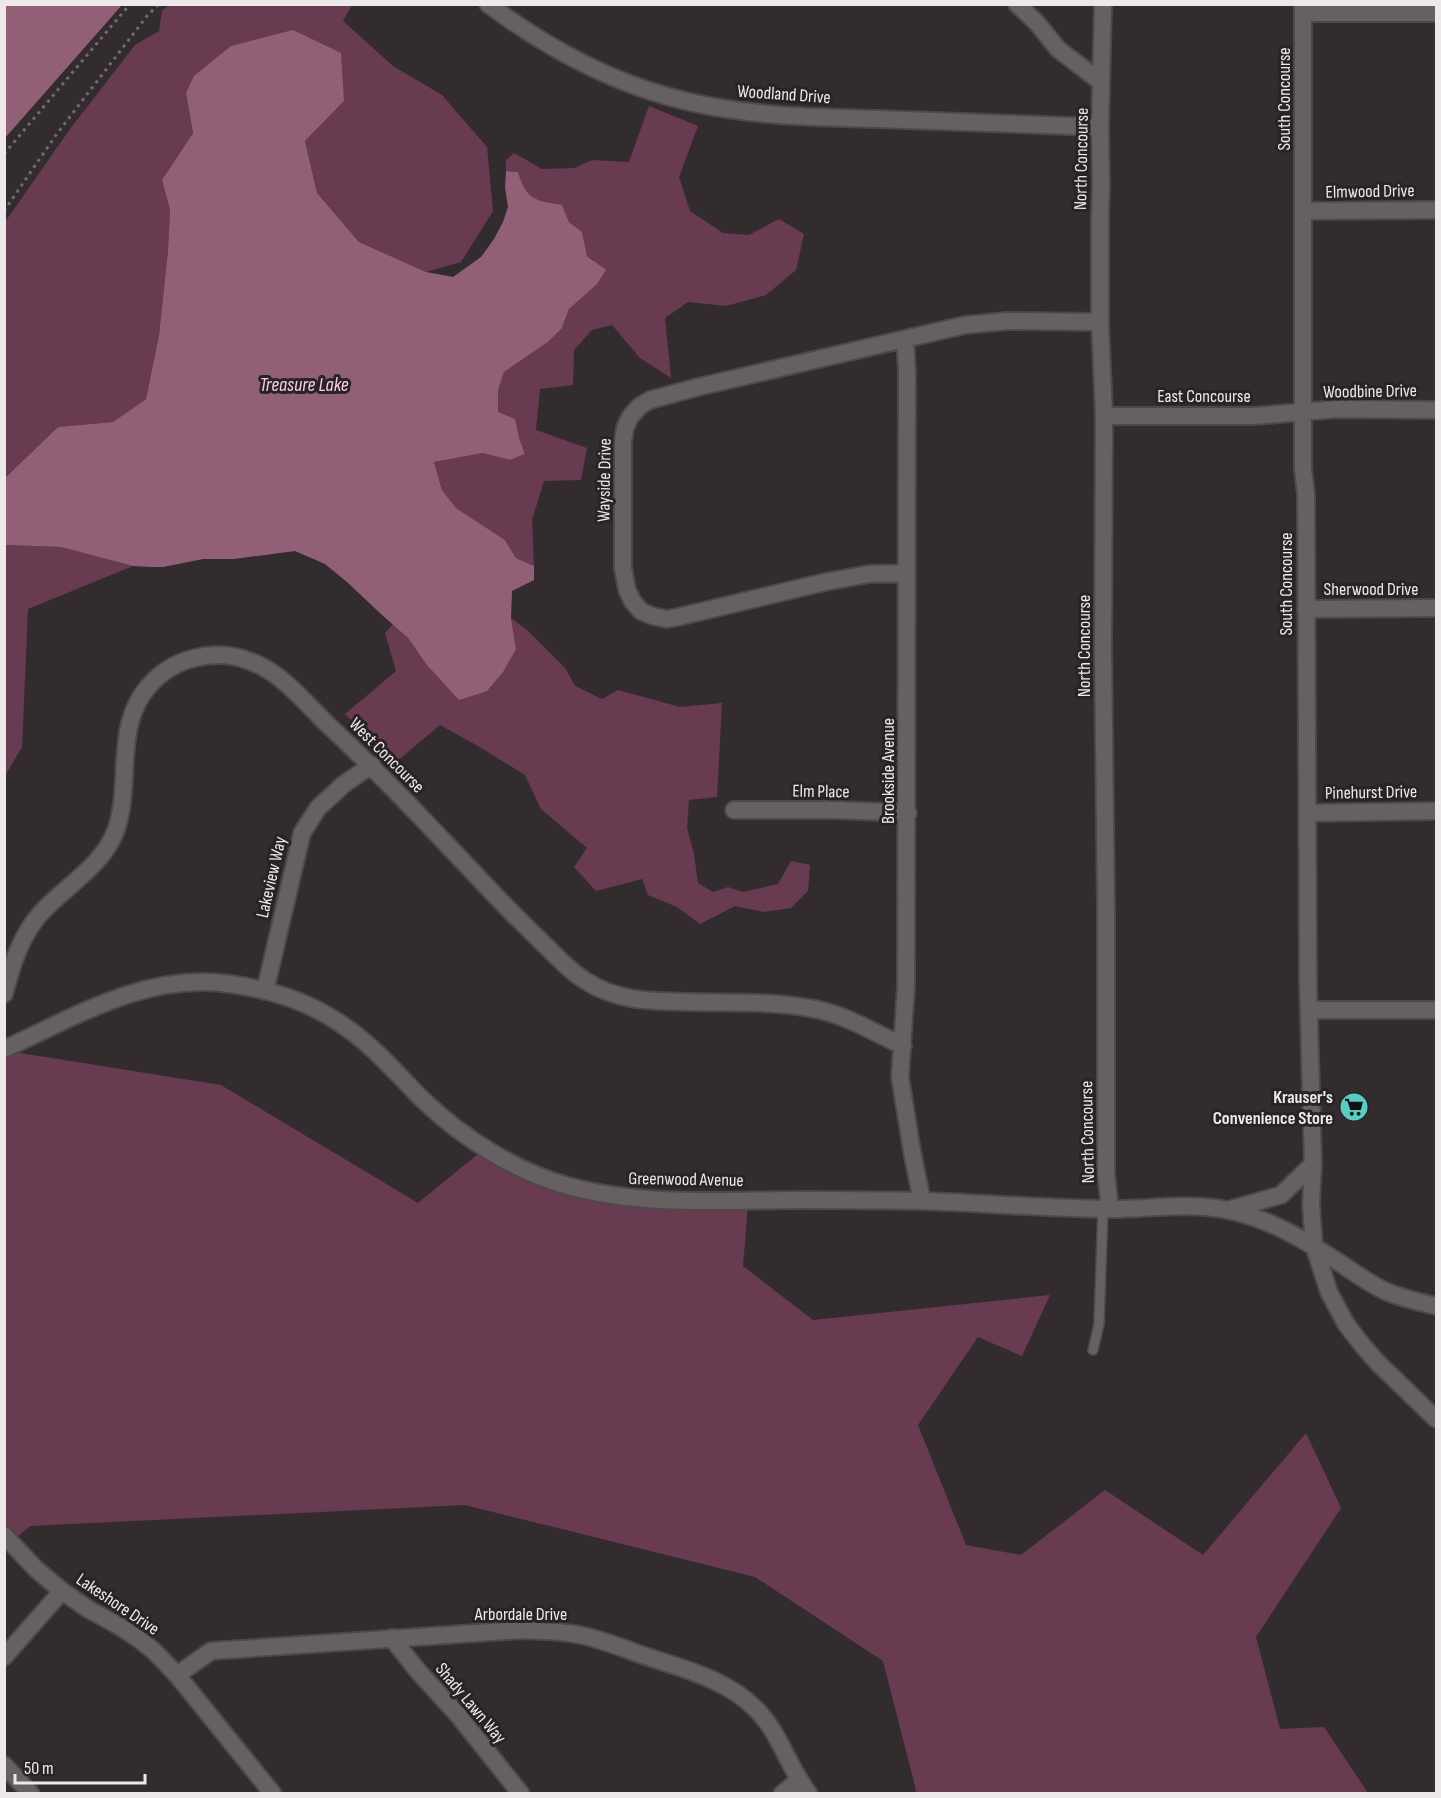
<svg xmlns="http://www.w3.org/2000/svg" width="1441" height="1798" viewBox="0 0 1441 1798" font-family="'Sofia Sans Condensed',sans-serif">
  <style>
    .green { fill: #683b51 }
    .water { fill: #916077 }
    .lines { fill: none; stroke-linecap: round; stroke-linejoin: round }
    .service-casing { stroke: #4d484a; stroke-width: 12 }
    .minor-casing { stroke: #4d484a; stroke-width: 20 }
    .path { stroke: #716b6e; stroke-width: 3; stroke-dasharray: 3 4.5; stroke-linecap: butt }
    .service { stroke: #676063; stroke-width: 9 }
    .minor { stroke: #676063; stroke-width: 16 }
    .labels { text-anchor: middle; stroke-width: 6; stroke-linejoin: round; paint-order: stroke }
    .street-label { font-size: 18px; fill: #ede8ea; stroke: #292325 }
    .poi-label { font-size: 18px; font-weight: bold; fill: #ede8ea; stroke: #292325; text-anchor: end }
    .water-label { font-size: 20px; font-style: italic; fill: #fccce1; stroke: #292325 }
  </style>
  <rect width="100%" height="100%" fill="#332c2f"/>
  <path class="green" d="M169 5H352L343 21 393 66 442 95 487 147 493 211 461 262 426 272 359 242 317 193 305 141 344 101 186 93 193 133 162 180 170 210 168 251 159 335 146 399 113 422 58 427 5 478V222L70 129 135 45 159 31 162 11Z
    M649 106 698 126 679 177 690 211 723 233 749 235 779 219 804 234 796 270 766 295 726 306 688 302 665 318 671 378 640 358 612 325 592 330 574 350 573 385 540 389 536 430 587 448 581 480 544 481 532 520 534 566 516 558 505 540 456 508 442 490 434 462 483 453 510 460 525 454 519 438 498 412V390L504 372 548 342 562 328 569 309 582 297 594 260 587 256 582 232 569 222 562 205C535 200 527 201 518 172L506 171V160L514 153 542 169 574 168 592 160 629 162Z
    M5 545 61 547 133 566 28 609 22 747 5 776Z
    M511 618 527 630 566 669 575 686 602 699 618 690 680 707 722 703 717 797 689 800 687 828 694 854 698 883 713 892 728 887 743 892 778 884 791 861 810 865 808 891 791 908 764 912 735 906 700 924 677 907 648 895 642 879 596 891 574 867 587 848 541 809 525 775 478 746 440 725 395 763 345 714 396 671 385 633 393 624 408 638 426 664 516 649Z
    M14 1052 221 1085 418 1203 484 1149 641 1203 748 1205 743 1266 813 1320 1050 1295 1022 1356 978 1337 918 1425 966 1545 1021 1555 1105 1490 1203 1555 1306 1433 1341 1508 1256 1637 1280 1729 1324 1727 1368 1793H915L916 1790 883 1661 755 1577 465 1505 30 1526 5 1547 4 1057Z"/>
  <path class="water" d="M5 4 122 5 5 138 4 5Z
    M293 30 341 53 344 101 305 141 317 193 359 242 426 272 453 277 481 257 494 239 503 222 508 207 505 187 506 171 518 172C527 201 535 200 562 205L569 222 582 232 587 256 606 270 597 284 569 309 562 328 548 342 504 372 498 390V412L515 419 519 438 525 454 510 460 483 453 434 462 442 490 456 508 505 540 516 558 534 566V580L512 591 511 618 516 649 503 672 487 691 459 700 426 664 408 638 382 615 347 582 325 564 295 551 234 559H203L163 567H152L133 566 61 547 5 545V478L58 427 113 422 146 399 159 335 168 251 170 210 162 180 193 133 186 93 194 76 231 46Z"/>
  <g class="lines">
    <g class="service-casing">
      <path id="service" d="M1093 1350 1099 1324 1103 1209"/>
    </g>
    <g class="minor-casing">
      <path id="minor" d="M488 4C543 45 604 79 670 97 738 116 807 117 877 119 952 122 1026 124 1100 127
        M1017 4 1037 23 1058 49 1101 82
        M1103 4 1100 127 1101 185 1100 218V322L1104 416 1103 650 1106 908V1173L1110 1209
        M1303 4V469L1306 495 1308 983 1313 1164 1311 1205 1314 1246 1329 1292 1346 1324 1363 1346 1377 1362 1436 1419
        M1303 13H1436
        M1303 211 1436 210
        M905 339 907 371 906 986 900 1077 912 1151 922 1201
        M1104 416H1253L1338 409 1436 410
        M907 573 869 574 825 582 678 617 667 619 652 616 641 611 633 602 627 590 623 568V441L625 428 630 417 640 406 650 400 698 387 965 325 1007 321 1100 322
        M1306 609 1436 608
        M734 810H837L908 813
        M1307 813 1436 811
        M265 991 302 833 318 808 344 784 372 765
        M4 994C12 965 20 937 40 914 65 886 103 866 116 830 131 787 116 734 142 695 168 656 218 645 259 665 283 676 307 704 326 723 383 776 436 833 490 890 509 910 528 929 548 948 560 960 571 972 586 981 618 1002 653 1001 689 1002 729 1003 770 1001 809 1008 843 1013 873 1032 903 1046
        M1309 1010H1436
        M4 1049C77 1016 147 972 230 984 267 989 307 1001 338 1022 371 1043 396 1073 423 1100 463 1138 514 1171 568 1186 645 1207 726 1200 805 1200 843 1200 882 1200 921 1201 982 1203 1044 1208 1105 1209 1138 1210 1172 1204 1205 1207 1252 1210 1294 1233 1332 1258 1350 1269 1366 1282 1385 1291 1401 1298 1419 1302 1436 1306
        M1228 1210 1281 1195 1313 1164
        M4 1535 36 1569 62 1591 88 1609 119 1626 139 1639 155 1652 177 1675 273 1794
        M392 1638 417 1670 458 1715 521 1794
        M4 1657 62 1591
        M177 1675 211 1651 521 1630C539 1631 557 1631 575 1634 599 1638 622 1648 645 1656 684 1669 726 1679 756 1709 780 1733 788 1767 809 1794
        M4 1765 31 1794
        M782 1794 799 1780"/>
    </g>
    <path class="path" d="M4 154 130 4
      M4 211 56 135 147 16 159 4"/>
    <use href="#service" class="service"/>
    <use href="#minor" class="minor"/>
  </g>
  <defs>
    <g id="supermarket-disc" transform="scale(1.5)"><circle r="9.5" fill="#55cec4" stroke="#292325"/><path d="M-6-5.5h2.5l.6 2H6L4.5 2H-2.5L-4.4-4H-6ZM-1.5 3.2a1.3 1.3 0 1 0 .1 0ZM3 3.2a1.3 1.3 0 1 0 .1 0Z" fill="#111"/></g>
  </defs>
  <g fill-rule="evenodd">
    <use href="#supermarket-disc" x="1354" y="1107"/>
  </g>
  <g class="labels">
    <g class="street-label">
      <text transform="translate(784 94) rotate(4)" y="6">Woodland Drive</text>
      <text transform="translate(1284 99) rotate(-90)" y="6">South Concourse</text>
      <text transform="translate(1081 159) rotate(-89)" y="6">North Concourse</text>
      <text transform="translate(1370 191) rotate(-1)" y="6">Elmwood Drive</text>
      <text transform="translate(1370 391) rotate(-1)" y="6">Woodbine Drive</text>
      <text x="1204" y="402">East Concourse</text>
      <text transform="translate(604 480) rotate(-89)" y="6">Wayside Drive</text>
      <text transform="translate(1286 584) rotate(-90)" y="6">South Concourse</text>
      <text x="1371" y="595">Sherwood Drive</text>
      <text transform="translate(1084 646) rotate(-90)" y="6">North Concourse</text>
      <text transform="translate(387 755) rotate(45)" y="6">West Concourse</text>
      <text transform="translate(888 771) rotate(-90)" y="6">Brookside Avenue</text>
      <text transform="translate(821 791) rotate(1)" y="6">Elm Place</text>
      <text transform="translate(1371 792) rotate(-1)" y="6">Pinehurst Drive</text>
      <text transform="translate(271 877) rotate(-77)" y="6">Lakeview Way</text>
      <text transform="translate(1087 1132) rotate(-91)" y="6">North Concourse</text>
      <text transform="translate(686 1179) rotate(1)" y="6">Greenwood Avenue</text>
      <text transform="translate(118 1604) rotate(34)" y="6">Lakeshore Drive</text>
      <text x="521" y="1620">Arbordale Drive</text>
      <text transform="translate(471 1703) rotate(50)" y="6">Shady Lawn Way</text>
    </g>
    <g class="poi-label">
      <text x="1333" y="1103">Krauser's<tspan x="1333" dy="21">Convenience Store</tspan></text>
    </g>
    <g class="water-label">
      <text x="304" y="391">Treasure Lake</text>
    </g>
  </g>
  <rect width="1441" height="1798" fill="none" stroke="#ede8ea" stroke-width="12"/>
  <path d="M15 1774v9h130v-9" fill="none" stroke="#ede8ea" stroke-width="3"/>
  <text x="24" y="1774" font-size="18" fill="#ede8ea" stroke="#292325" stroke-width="4.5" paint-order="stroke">50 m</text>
</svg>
